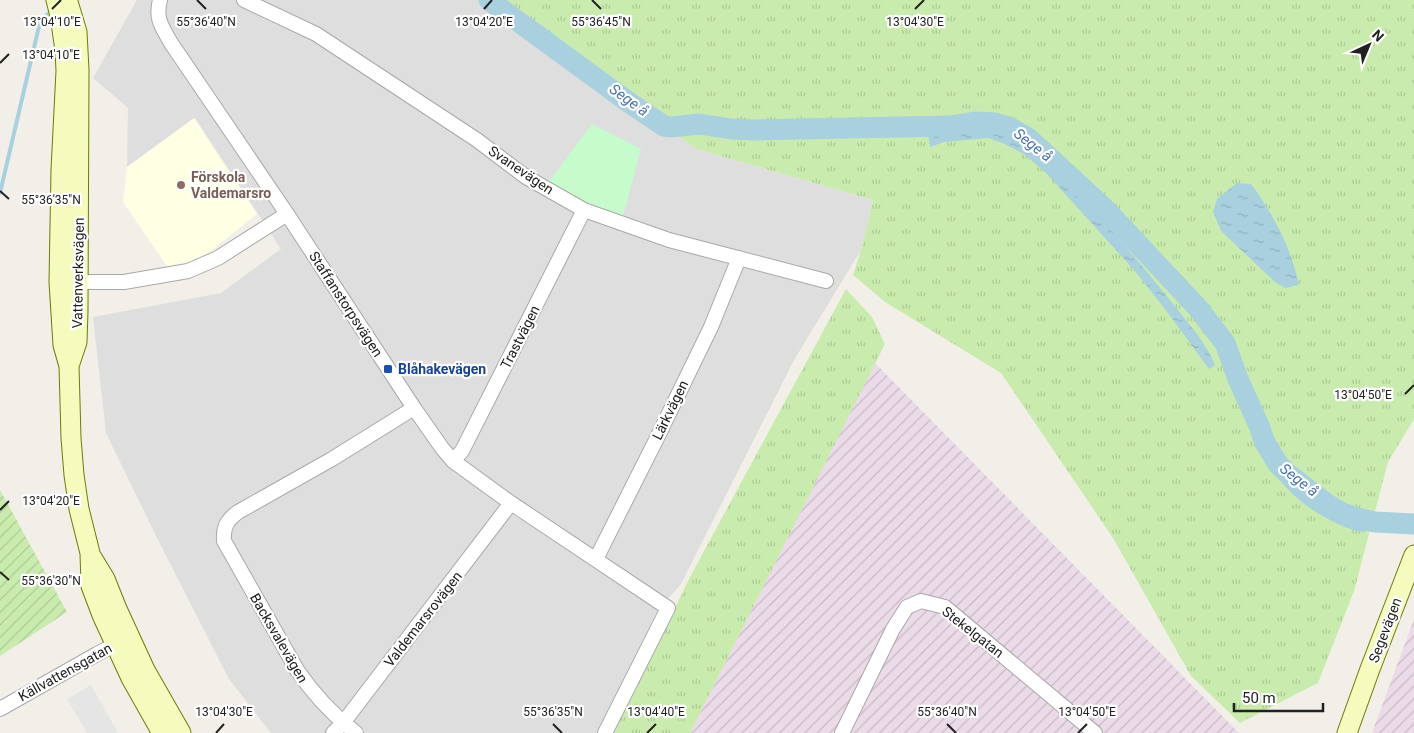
<svg xmlns="http://www.w3.org/2000/svg" width="1414" height="733" viewBox="0 0 1414 733" font-family="Roboto,sans-serif">
  <style>
    .residential { fill: #dfdede }
    .industrial { fill: url(#industrial-furrows) }
    .education { fill: #feffe3 }
    .grass { fill: url(#grass-tufts) }
    .park { fill: #c6fbcc }
    .garden { fill: url(#garden-furrows) }
    .parking { fill: #e5e5e5 }
    .water { fill: url(#water-ripples) }
    .lines { fill: none; stroke-linecap: round; stroke-linejoin: round }
    .stream { stroke: #a8d0df; stroke-width: 4 }
    .river { stroke: #a8d0df; stroke-width: 21 }
    .street-casing { stroke: #a8a8a8; stroke-width: 16 }
    .secondary-casing { stroke: #6a7d03; stroke-width: 21 }
    .street { stroke: #fff; stroke-width: 14 }
    .secondary { stroke: #f5fbbc; stroke-width: 19 }
    .ticks { fill: none; stroke: #212121; stroke-width: 2 }
    .education-dot { fill: #8d6e63; stroke: #fff; stroke-width: 2 }
    .transit-dot { fill: #1a4fb4; stroke: #fff; stroke-width: 2 }
    .labels { text-anchor: middle; stroke-width: 4.5; stroke-linejoin: round; paint-order: stroke }
    .street-label { font-size: 14px; fill: #212121; stroke: #fff }
    .education-label { font-size: 14px; font-weight: bold; fill: #785e54; stroke: #fff; text-anchor: start }
    .transit-label { font-size: 14px; font-weight: bold; fill: #164399; stroke: #fff; text-anchor: start }
    .water-label { font-size: 15px; font-style: italic; fill: #4875ac; stroke: #fff }
    .ticks-label { font-size: 12px; text-anchor: middle; fill: #212121; stroke: #fff; stroke-width: 4.5; stroke-linejoin: round; paint-order: stroke }
  </style>
  <defs>
    <pattern id="industrial-furrows" width="10" height="10" patternUnits="userSpaceOnUse" patternTransform="scale(1.25)"><rect width="10" height="10" fill="#ebdae7"/><path d="M-1 1l2-2M0 10L10 0M9 11l2-2" fill="none" stroke="#c9bbc6"/></pattern>
    <pattern id="grass-tufts" width="24" height="20" patternUnits="userSpaceOnUse" patternTransform="scale(1.25)"><rect width="24" height="20" fill="#c9ecae"/><path d="M3 7l-1-3M5 7V3M7 7l1-3M15 17l-1-3M17 17v-4M19 17l1-3" fill="none" stroke="#acca95"/></pattern>
    <pattern id="garden-furrows" width="10" height="10" patternUnits="userSpaceOnUse" patternTransform="scale(1.25)"><rect width="10" height="10" fill="#c9ecae"/><path d="M-1 1l2-2M0 10L10 0M9 11l2-2" fill="none" stroke="#acca95"/></pattern>
    <pattern id="water-ripples" width="26" height="14" patternUnits="userSpaceOnUse" patternTransform="scale(1.25)"><rect width="26" height="14" fill="#a8d0df"/><path d="M2 4q2-2 4 0t4 0M15 11q2-2 4 0t4 0" fill="none" stroke="#90b2bf"/></pattern>
  </defs>
  <rect width="100%" height="100%" fill="#f2efe8"/>
  <path class="residential" d="M137 0H489L627 101 664 126 696 149 873 200 861 250 794 360 681 584 658 610 597 733H271L229 679 157 538 106 433 93 317 221 293 281 249 195 118 127 167 128 108 93 78Z"/>
  <path class="industrial" d="M875 363 1239 733H690Z
    M1414 619V733H1372Z"/>
  <path class="education" d="M194 118 257 214 203 257 169 269 123 202 127 167Z"/>
  <path class="grass" d="M489 0H1414V419L1388 462 1354 591 1318 683 1240 723 1191 676 1113 538 1001 373 885 302 853 275 861 250 873 200 696 149 664 126 627 101Z
    M846 289 872 317 885 344 690 733H614L691 575Z"/>
  <path class="park" d="M592 124 641 149 622 220 584 204 547 184Z"/>
  <path class="garden" d="M0 490 67 612 0 656Z"/>
  <path class="parking" d="M91 685 118 733H87L67 699Z"/>
  <path class="water" d="M992 128C1005 133 1018 138 1029 146 1044 158 1057 172 1070 186 1104 220 1135 257 1165 294 1182 316 1205 340 1215 365L1209 369 1168 313 1135 271 1046 173 1025 155 1005 144 988 138 944 142 930 147 928 134Z
    M1237 183 1251 184C1274 215 1291 248 1299 285L1285 288 1275 282 1221 231 1213 212 1217 199Z
    M1256 432C1261 442 1266 453 1272 463 1289 487 1315 506 1341 519 1349 523 1359 525 1368 527L1365 532C1352 531 1340 525 1328 519 1288 498 1272 473 1251 434Z"/>
  <g class="lines">
    <path class="stream" d="M0 193 40 22 52 10"/>
    <path class="river" d="M489 0 627 101 664 126 671 127 699 124 731 129 755 130 950 126 975 122 995 123 1011 128 1028 138 1048 156 1106 210 1197 307 1225 343 1238 379 1260 428 1264 441 1278 464 1287 473 1327 504 1342 513 1361 519 1375 522 1414 524"/>
    <g class="street-casing">
      <path id="street" d="M160 0C155 19 162 27 171 43L287 214 414 408 442 448 453 461 511 503 668 608 605 733
        M244 0 316 34 477 140 526 177 584 210 669 240 826 281
        M69 282H124L188 271 218 258 287 214
        M453 461 462 451 584 210
        M596 559 656 440 711 327 739 258
        M0 709 97 654 122 641
        M333 733 343 723 511 503
        M356 733C333 715 314 695 297 670L224 541C223 527 227 520 238 512L332 459 414 408
        M842 733 893 629 907 607 921 601 945 607 1095 733"/>
    </g>
    <g class="secondary-casing">
      <path id="secondary" d="M56 0 60 16 65 50 66 71 61 170 59 282 63 345 69 366 71 438 74 475 79 509 90 553 91 586 102 615 131 678 162 733
        M68 2 77 32 79 70 78 311 77 342 69 366
        M91 556 105 579 117 609 145 670 181 733
        M1347 733 1370 669 1414 555"/>
    </g>
    <use href="#street" class="street"/>
    <use href="#secondary" class="secondary"/>
  </g>
  <path class="ticks" d="M197 0 206 9M592 0 601 9M52 9 61 0M484 9 492 0M915 9 924 0M0 63 9 54M0 191 9 199M1405 394 1414 385M0 510 9 501M0 572 9 580M553 724 562 733M947 724 956 733M216 733 224 724M647 733 656 724M1078 733 1087 724"/>
  <circle class="education-dot" cx="181" cy="185" r="5"/>
  <rect class="transit-dot" x="383" y="364" width="10" height="10" rx="2.5"/>
  <g class="labels">
    <g class="street-label">
      <text transform="translate(521 170) rotate(34)" y="5">Svanevägen</text>
      <text transform="translate(78 273) rotate(-89)" y="5">Vattenverksvägen</text>
      <text transform="translate(346 304) rotate(57)" y="5">Staffanstorpsvägen</text>
      <text transform="translate(520 337) rotate(-63)" y="5">Trastvägen</text>
      <text transform="translate(670 410) rotate(-64)" y="5">Lärkvägen</text>
      <text transform="translate(423 619) rotate(-52)" y="5">Valdemarsrovägen</text>
      <text transform="translate(1385 630) rotate(-69)" y="5">Segevägen</text>
      <text transform="translate(973 632) rotate(38)" y="5">Stekelgatan</text>
      <text transform="translate(279 638) rotate(60)" y="5">Backsvalevägen</text>
      <text transform="translate(65 672) rotate(-29)" y="5">Källvattensgatan</text>
    </g>
    <g class="education-label">
      <text x="191" y="182">Förskola<tspan x="191" dy="16">Valdemarsro</tspan></text>
    </g>
    <g class="transit-label">
      <text x="398" y="374">Blåhakevägen</text>
    </g>
    <g class="water-label">
      <text transform="translate(629 100) rotate(36)" y="5">Sege å</text>
      <text transform="translate(1033 145) rotate(38)" y="5">Sege å</text>
      <text transform="translate(1299 480) rotate(38)" y="5">Sege å</text>
    </g>
  </g>
  <g class="ticks-label">
    <text x="206" y="26">55°36'40"N</text>
    <text x="601" y="26">55°36'45"N</text>
    <text x="52" y="26">13°04'10"E</text>
    <text x="484" y="26">13°04'20"E</text>
    <text x="915" y="26">13°04'30"E</text>
    <text x="51" y="59">13°04'10"E</text>
    <text x="51" y="204">55°36'35"N</text>
    <text x="1363" y="399">13°04'50"E</text>
    <text x="51" y="505">13°04'20"E</text>
    <text x="51" y="585">55°36'30"N</text>
    <text x="224" y="716">13°04'30"E</text>
    <text x="656" y="716">13°04'40"E</text>
    <text x="1087" y="716">13°04'50"E</text>
    <text x="553" y="716">55°36'35"N</text>
    <text x="947" y="716">55°36'40"N</text>
  </g>
  <g transform="translate(1369 45) rotate(44)" stroke="#ffffff" stroke-width="4" paint-order="stroke">
  <path d="M0-4L9 19L0 12L-9 19Z" fill="#212121"/>
  <text y="-8" font-size="14" font-weight="bold" text-anchor="middle" fill="#212121">N</text>
  </g>
  <path d="M1234 703v8h89v-8" fill="none" stroke="#212121" stroke-width="2.5"/>
  <text x="1242" y="703" font-size="15" fill="#212121" stroke="#ffffff" stroke-width="4" paint-order="stroke">50 m</text>
</svg>
